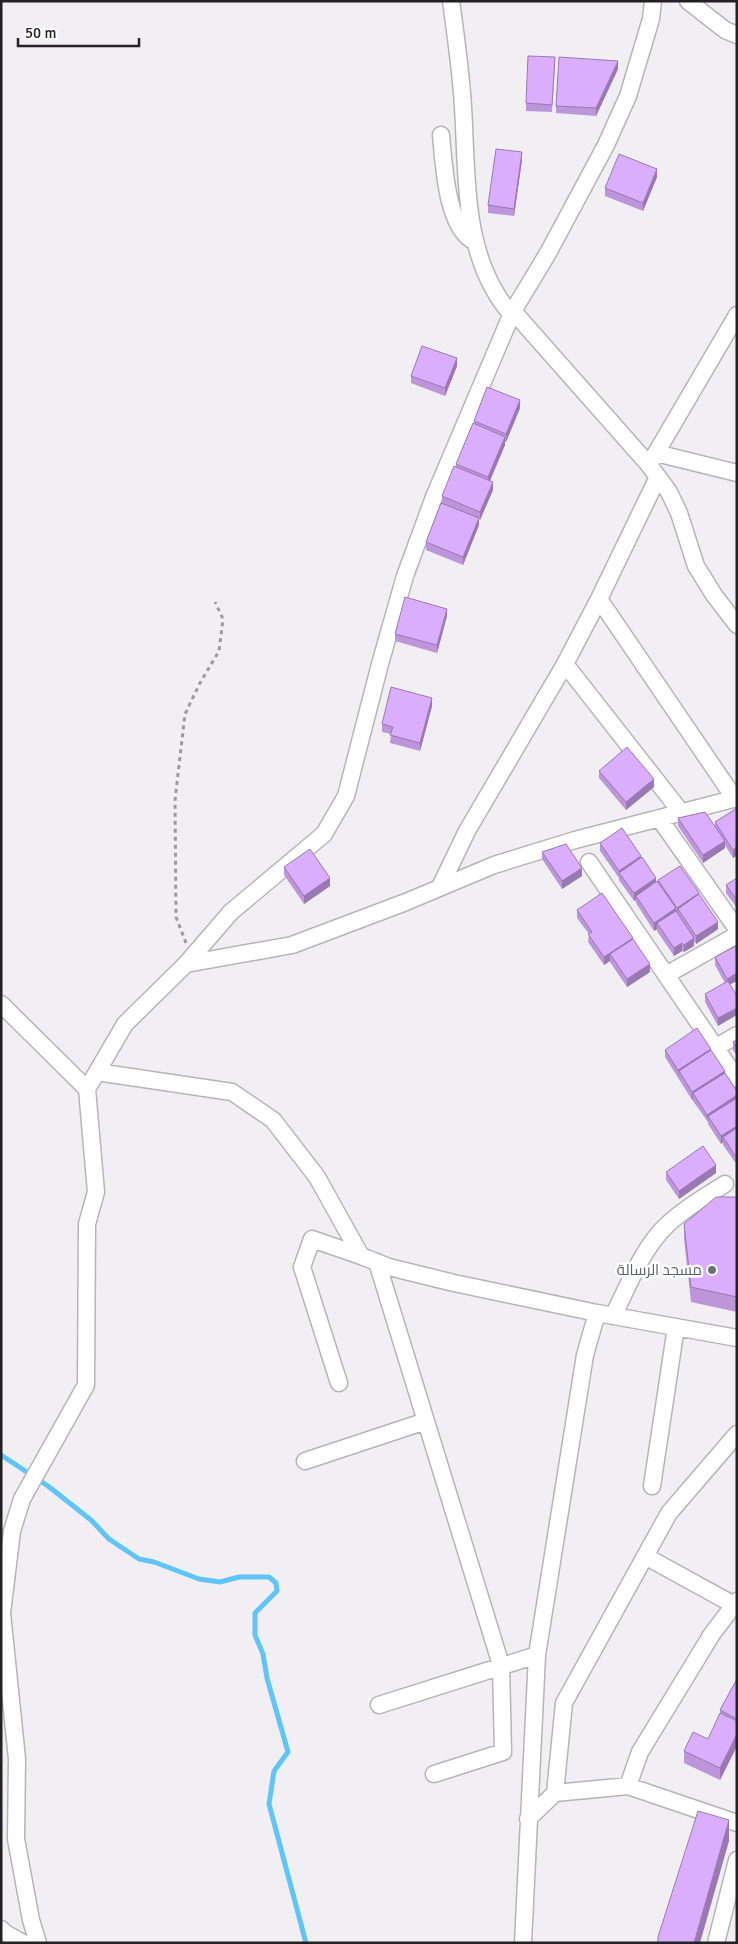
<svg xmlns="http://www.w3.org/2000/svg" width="738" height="1944" viewBox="0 0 738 1944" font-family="Signika,Cairo,sans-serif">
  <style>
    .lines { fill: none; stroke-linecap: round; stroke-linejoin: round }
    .stream { stroke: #5fc5f9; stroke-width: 5 }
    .minor-casing { stroke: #b6b4b9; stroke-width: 19 }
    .path { stroke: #9c9a9d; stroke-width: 3; stroke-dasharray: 4 4; stroke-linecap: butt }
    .minor { stroke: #fff; stroke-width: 16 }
    .wall { fill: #bc95da }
    .shaded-wall { fill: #9979b1 }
    .building { fill: #dbadfd; stroke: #9979b1 }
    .worship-dot { fill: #6b7280; stroke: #fefdff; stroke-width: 2 }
    .labels { text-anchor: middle; stroke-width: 5; stroke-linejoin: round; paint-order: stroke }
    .worship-label { font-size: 15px; fill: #5b616d; stroke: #fefdff; text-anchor: end }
  </style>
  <rect width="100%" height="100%" fill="#f2eff4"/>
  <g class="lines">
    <path class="stream" d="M1 1455 48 1486 91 1520 109 1539 139 1559 154 1562 199 1579 220 1582 239 1577H269L276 1583 277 1591 255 1613V1635L263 1654 267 1678 288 1752 274 1771 269 1804 306 1943"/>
    <g class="minor-casing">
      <path id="minor" d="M451 1C456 37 461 72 463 107 467 169 463 239 496 293 500 301 506 308 512 315
        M688 1 725 30 737 35
        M441 135C444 164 446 228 475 242
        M513 311 649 465 669 492 679 513 696 566 714 595 737 625
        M656 453 737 473
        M649 465 737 315
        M599 599 735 799
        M565 664 681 812
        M659 818 737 929
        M589 862 737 1079
        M440 887 467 831 565 664 599 599 658 477
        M186 964 292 945 406 902 494 865 575 840 737 798
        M666 975 737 935
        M1 1004 87 1089
        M715 1048 737 1035
        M97 1072 232 1092 273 1120 317 1177 361 1256 389 1267 454 1283 597 1313
        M377 1262 501 1665 503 1752 434 1774
        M613 1316C629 1285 642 1248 668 1224 685 1208 706 1196 725 1184
        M339 1383 302 1267 312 1239 361 1256
        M305 1461 426 1421
        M652 1486 676 1327
        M645 1556 734 1605
        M379 1705 537 1655
        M628 1786 640 1752 712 1634 737 1601
        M555 1793 628 1786 737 1823
        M528 1819 555 1793 564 1703 669 1513 737 1434
        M1 1929 5 1933 23 1943
        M38 1943 31 1920 16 1839 17 1759 2 1613 12 1531 22 1499 86 1385 87 1224 96 1192 87 1089 125 1024 186 964 231 912 324 834 346 796 380 664 405 576 434 497 513 311 548 253 606 145 628 96 651 19 653 1
        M523 1943 537 1655 585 1355 597 1313 737 1338
        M716 1943 737 1860"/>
    </g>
    <path class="path" d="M186 943 176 917 175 800 185 714 200 683 219 651 223 619 215 602"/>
    <use href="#minor" class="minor"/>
  </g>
  <path class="wall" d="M555 65 552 112 526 111V103Z
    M618 69 596 116 556 113V106Z
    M522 160 514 216 488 213V205Z
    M657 177 643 211 605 196V188Z
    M457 366 445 396 411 383V376Z
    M520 408 506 442H505V445L490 481 493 490 480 520 479 519V525L463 565 426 550V542L442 503V496L456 466V464L474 424V421Z
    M447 616 437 653 395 641V634Z
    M432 706 420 751 390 743 391 734 382 732V724Z
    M599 771 654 787 626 810 599 778Z
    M737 808V860L736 856 733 858 725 845V848L703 863 678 826V818L715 826V822Z
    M600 843 641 858 656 882H658V880L699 895 718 929 696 944 694 941V946L684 952 682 951 674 956 657 931V929L654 931 636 903V900L634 901 619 880V878L600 851Z
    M542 852 582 876 562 889 542 859Z
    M284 867 330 886 304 904 284 875Z
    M737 878V908L726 893V885Z
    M577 910 633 940 650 972 627 987 610 962V961L604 965 588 942 589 934 577 918Z
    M737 944V981L730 984 718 1026 705 1002V994L725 983 715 965V957L736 947Z
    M737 1040V1056L733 1050V1042Z
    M665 1050 711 1051 737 1091V1165L723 1145V1142L721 1144 708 1124V1122L693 1101V1099L692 1100 665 1057Z
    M666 1172 716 1173 679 1199 666 1180Z
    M737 1197V1312L691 1302 684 1239V1224Z
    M737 1679V1746L720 1780 684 1763V1751L708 1739 720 1713V1710Z"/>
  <path class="shaded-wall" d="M618 61V69L596 116V108Z
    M522 152V160L514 216V209Z
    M657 169V177L643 211V203Z
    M457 358V366L445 396V388Z
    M520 400V408L506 442V434Z
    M505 437V445L488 485V477Z
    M493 482V490L480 520V512Z
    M479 518V525L463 565V557Z
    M447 609V616L437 653V645Z
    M432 698V706L420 751V743Z
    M654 779V787L626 810V802Z
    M725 841V848L703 863V855Z
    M737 847 736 856 733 858V850Z
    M641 856V864L619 873V878V871Z
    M582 868V876L562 889V881Z
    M330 878V886L304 904V896Z
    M656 878V886L636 896V900L634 901V893Z
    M699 893V901L678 909 677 916V908Z
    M676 908V916L657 923V929L654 931V923Z
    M718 922V929L696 944V936Z
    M633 938V946L610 954V961L604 965V957Z
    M694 938V946L684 952V945Z
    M682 943V951L674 956V948Z
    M650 964V972L627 987V979Z
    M737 973V981L727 986V979Z
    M737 1008V1015L718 1026V1018Z
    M711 1049V1057L679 1071 678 1078V1070Z
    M725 1071V1079L693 1093V1099L692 1100V1092Z
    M737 1095V1103L708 1116 707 1122V1115Z
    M737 1126V1134L723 1137V1142L721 1144V1136Z
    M716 1165V1173L679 1199V1191Z
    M737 1734V1746L720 1780V1768Z
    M729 1820V1841L700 1943H694Z"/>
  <path class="building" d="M528 56 555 57 552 105 526 103Z
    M559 57 618 61 596 108 556 106Z
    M496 149 522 152 514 209 488 205Z
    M619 154 657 169 643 203 605 188Z
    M422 346 457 358 445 388 411 376Z
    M487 387 520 400 506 434 474 421Z
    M473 423 505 437 488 477 456 464Z
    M454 466 493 482 480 512 442 496Z
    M441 503 479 518 463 557 426 542Z
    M405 597 447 609 437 645 395 634Z
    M391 687 432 698 420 743 390 735 393 727 382 724Z
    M627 747 654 779 626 802 599 771Z
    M737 808V847L733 850 715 822Z
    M705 812 725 841 703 855 678 818Z
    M622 828 641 856 619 871 600 843Z
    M566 844 582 868 562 881 542 852Z
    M310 849 330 878 304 896 284 867Z
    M642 857 656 878 634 893 619 873Z
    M680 866 699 893 677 908 658 880Z
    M737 878V900L726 885Z
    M657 881 676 908 654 923 636 896Z
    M602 893 633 938 604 957 588 934 592 932 577 910Z
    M699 894 718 922 696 936 678 909Z
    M676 911 694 938 684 945 682 943 674 948 657 923Z
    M633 939 650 964 627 979 610 954Z
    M736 946 737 973 727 979 715 957Z
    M728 981 737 996V1008L718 1018 705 994Z
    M697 1028 711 1049 678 1070 665 1050Z
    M737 1040V1048L733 1042Z
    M711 1050 725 1071 692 1092 679 1071Z
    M725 1073 737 1091V1095L707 1115 693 1093Z
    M737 1098V1126L721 1136 708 1116Z
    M737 1128V1157H736L723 1137Z
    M703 1146 716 1165 679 1191 666 1172Z
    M716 1197H737V1297L691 1287 684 1224Z
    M737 1679V1719L720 1710Z
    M720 1713 737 1721V1734L720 1768 684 1751 693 1732 708 1739Z
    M698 1811 729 1820 694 1943H658V1937Z"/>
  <circle class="worship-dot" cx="712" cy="1270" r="5"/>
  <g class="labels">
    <g class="worship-label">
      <text x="702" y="1275">مسجد الرسالة</text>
    </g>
  </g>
  <rect width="738" height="1944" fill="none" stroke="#222123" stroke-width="5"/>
  <path d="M18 38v8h121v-8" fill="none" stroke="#222123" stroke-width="2.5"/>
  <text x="25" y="38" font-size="15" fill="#222123" stroke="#fefdff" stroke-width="4" paint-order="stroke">50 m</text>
</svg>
